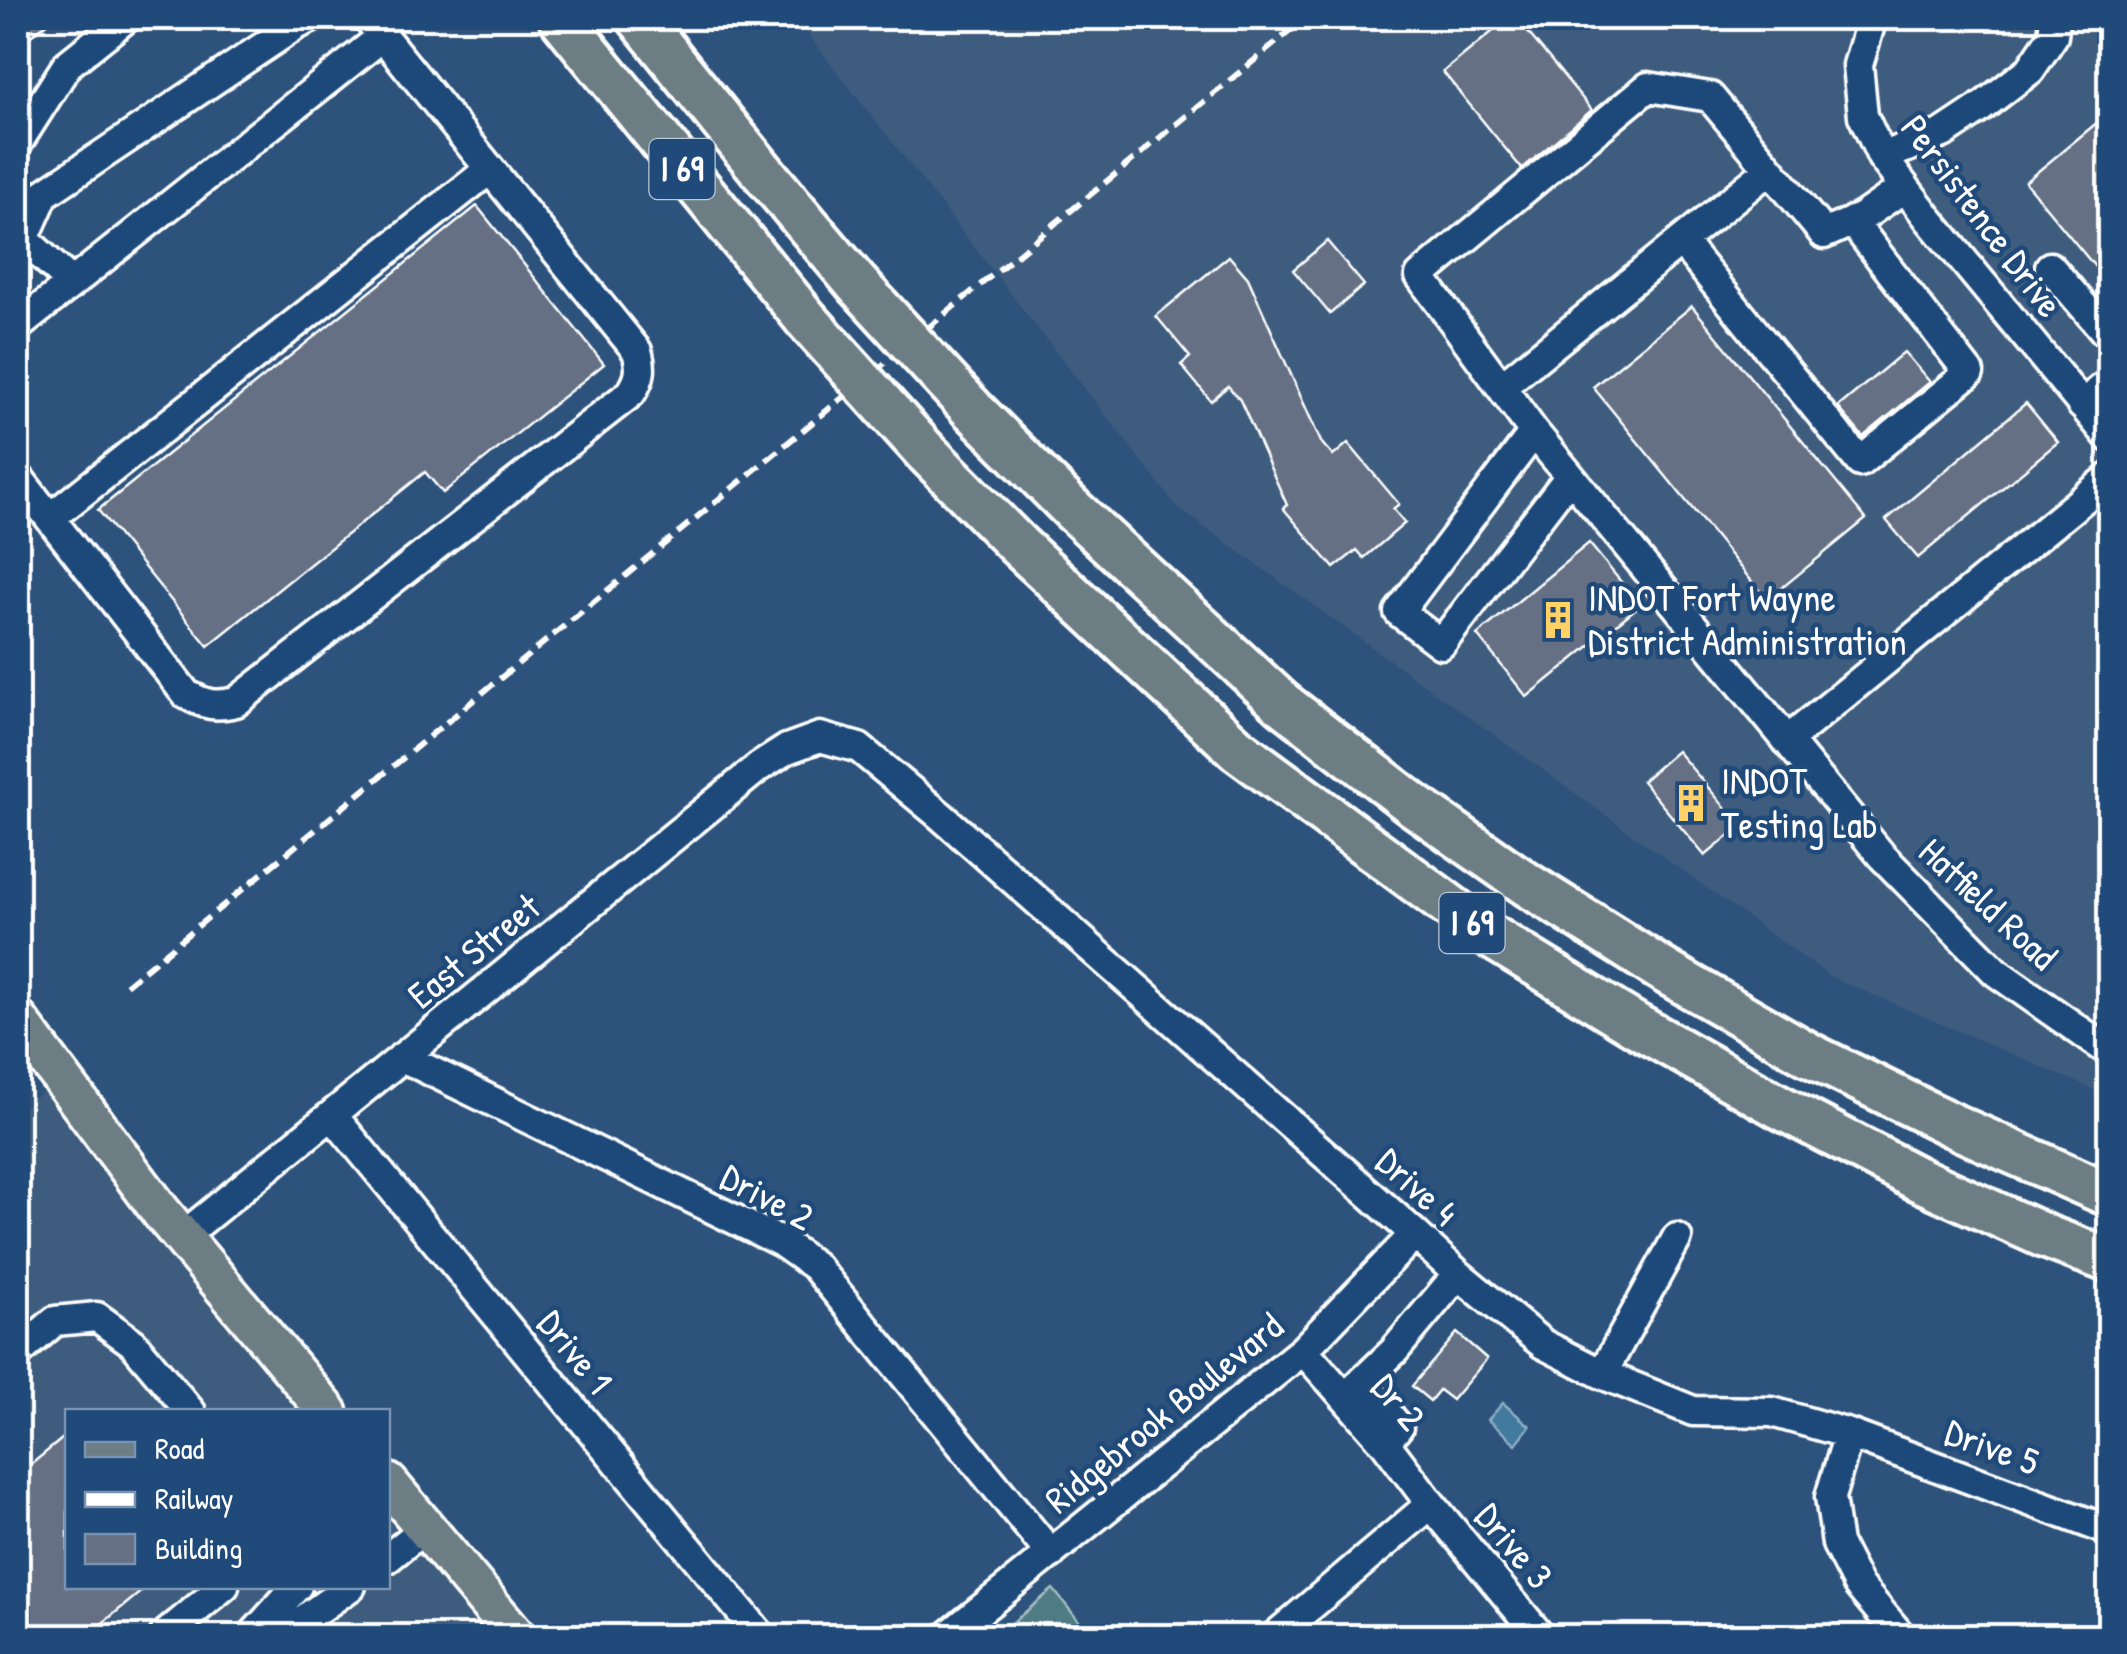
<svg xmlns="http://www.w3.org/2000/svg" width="2127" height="1654" viewBox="0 0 2127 1654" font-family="'Patrick Hand',sans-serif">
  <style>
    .built { fill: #3e5b7e }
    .green { fill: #4f7b84; stroke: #a7bdc2; stroke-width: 2.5 }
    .water { fill: #427a9d; stroke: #8eafc4; stroke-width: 2.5 }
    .building { fill: #657084; stroke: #fff; stroke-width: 2.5 }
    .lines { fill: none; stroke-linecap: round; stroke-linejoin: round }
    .minor-casing { stroke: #fff; stroke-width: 35 }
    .major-casing { stroke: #fff; stroke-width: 45 }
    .highway-casing { stroke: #fff; stroke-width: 50 }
    .minor { stroke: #1f4a7a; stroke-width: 28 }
    .major { stroke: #6d7d84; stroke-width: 38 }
    .highway { stroke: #6d7d84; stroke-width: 42 }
    .rail { stroke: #fff; stroke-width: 6; stroke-dasharray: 15 8; stroke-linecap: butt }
    .highway-bridge-casing { stroke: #fff; stroke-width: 50; stroke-linecap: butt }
    .highway-bridge { stroke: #6d7d84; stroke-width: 42 }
    .labels { text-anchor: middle; stroke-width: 9; stroke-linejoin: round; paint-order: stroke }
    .shield { fill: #1f4a7a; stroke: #bcc9d7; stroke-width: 2.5 }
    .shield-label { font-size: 35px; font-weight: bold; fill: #fff }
    .street-label { font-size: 38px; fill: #fff; stroke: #1f4a7a }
    .poi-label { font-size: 38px; fill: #fff; stroke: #1f4a7a; text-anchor: start }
  </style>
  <rect width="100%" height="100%" fill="#2d527c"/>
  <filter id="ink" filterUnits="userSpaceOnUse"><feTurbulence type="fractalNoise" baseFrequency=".01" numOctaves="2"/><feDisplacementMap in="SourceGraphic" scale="20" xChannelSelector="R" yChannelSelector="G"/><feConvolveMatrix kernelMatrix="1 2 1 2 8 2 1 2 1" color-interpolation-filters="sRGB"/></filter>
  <g filter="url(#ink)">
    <path class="built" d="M795 18H2109V1096L1829 976 1178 508Z
      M47 1087 316 1411 68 1412V1586H388V1498L502 1636H18V1112Z"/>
    <path class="green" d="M1053 1589 1091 1636H996Z"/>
    <path class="water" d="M1503 1403 1530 1426 1516 1444 1488 1420Z"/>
    <path class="building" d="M18 18H54L18 46Z
      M1509 18H1516L1592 110 1522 169 1443 72Z
      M2110 112V285L2025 182Z
      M477 206 604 364 443 493 425 472 208 646 98 510Z
      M1327 241 1364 285 1330 314 1293 270Z
      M1229 256 1248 278 1321 442 1333 456 1348 443 1399 504 1393 509 1405 523 1364 558 1357 550 1334 568 1283 508 1287 505 1240 400 1228 386 1211 401 1181 365 1190 357 1156 316Z
      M1692 306 1866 519 1767 600 1593 387Z
      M1904 352 1930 382 1863 437 1838 407Z
      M2026 403 2058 442 1918 558 1886 520Z
      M1589 543 1640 605 1527 697 1477 635Z
      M1677 751 1741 826 1705 856 1642 781Z
      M1457 1333 1487 1359 1452 1400 1439 1390 1430 1401 1412 1386Z
      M68 1434V1586H148L87 1636H18V1475Z"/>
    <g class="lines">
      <g class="minor-casing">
        <path id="minor" d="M1872 18 1858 65 1863 116 1882 157 1929 219 2110 438
          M18 142 67 65 126 18
          M1882 157 1943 133 1979 109 2030 70 2053 36 2055 18
          M1905 187 1862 217 1824 234 1710 97 1648 87 1420 276 1534 432 1882 856 1996 972 2110 1052
          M24 239 44 194 296 25 311 18
          M24 239 72 283
          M1681 241 1860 462 1969 373 1852 221
          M2050 267 2110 337
          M18 326 383 36
          M1501 387 1770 169
          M2082 405 2110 382
          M1534 432 1399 612 1441 644 1570 476
          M18 477 186 694C205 705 216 707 236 702L631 393C641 378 642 368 637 351L368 18
          M50 518 490 169
          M1787 741 2110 477
          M402 1057 781 1242 815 1266 1051 1554
          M332 1115 761 1636
          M183 1236 759 767 787 749 820 737 859 748 941 816 1415 1234 1458 1274 1543 1344 1602 1374 1693 1411 1772 1412 1849 1434 2110 1531
          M1303 1350 1385 1443 1431 1504 1540 1636
          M18 1353 55 1321 97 1317 133 1343 191 1412
          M1602 1374 1677 1238
          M1363 1382 1398 1427 1385 1443
          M1346 1397 1394 1351 1458 1274
          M1849 1434 1830 1497 1837 1544 1858 1585 1901 1636
          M388 1558 425 1528
          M164 1636 224 1586
          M252 1636 297 1586
          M281 1636 351 1586
          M948 1636 1303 1350 1415 1234
          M1275 1636 1431 1504"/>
      </g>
      <g class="major-casing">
        <path id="major" d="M18 1020 161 1212 328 1412
          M388 1483 516 1636"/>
      </g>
      <g class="highway-casing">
        <path id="highway" d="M561 18 806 319
          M639 18 767 177 857 284
          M971 408 1072 509 1282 703 1411 803 1528 885 1666 972 1810 1055 1954 1126 2110 1195
          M925 451 1018 545 1237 749 1490 936 1637 1026 1780 1107 1916 1178 2047 1237 2110 1261"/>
      </g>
      <use href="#minor" class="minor"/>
      <use href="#major" class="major"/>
      <use href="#highway" class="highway"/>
      <path class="rail" d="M126 985 1306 18"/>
      <g class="highway-bridge-casing">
        <path id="highway-bridge" d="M857 284 971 408
          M806 319 925 451"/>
      </g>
      <use href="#highway-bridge" class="highway-bridge"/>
    </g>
  </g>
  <defs>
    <g id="building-bare" transform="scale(3)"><path d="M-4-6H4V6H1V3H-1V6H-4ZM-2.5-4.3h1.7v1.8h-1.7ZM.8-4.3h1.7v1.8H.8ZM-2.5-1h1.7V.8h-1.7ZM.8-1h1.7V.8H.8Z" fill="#ffd166" stroke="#1f4a7a" stroke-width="2.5" paint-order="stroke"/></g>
  </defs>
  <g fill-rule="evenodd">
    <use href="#building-bare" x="1558" y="620"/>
    <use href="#building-bare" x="1691" y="803"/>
  </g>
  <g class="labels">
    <g class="shield">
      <rect x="649.5" y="139" width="65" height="60" rx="8"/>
      <rect x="1439.5" y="893" width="65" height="60" rx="8"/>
    </g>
    <g class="shield-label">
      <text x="682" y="181">I 69</text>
      <text x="1472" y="935">I 69</text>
    </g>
    <g class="street-label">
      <text transform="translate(1982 216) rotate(53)" y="13">Persistence Drive</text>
      <text transform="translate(1988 904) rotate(43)" y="13">Hatfield Road</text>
      <text transform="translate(474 951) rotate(-39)" y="13">East Street</text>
      <text transform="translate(1417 1187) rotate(42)" y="13">Drive 4</text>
      <text transform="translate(767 1197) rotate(28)" y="13">Drive 2</text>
      <text transform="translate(575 1352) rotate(51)" y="13">Drive 1</text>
      <text transform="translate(1398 1402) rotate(50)" y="13">Dr 2</text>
      <text transform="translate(1164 1413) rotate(-39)" y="13">Ridgebrook Boulevard</text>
      <text transform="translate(1992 1447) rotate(20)" y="13">Drive 5</text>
      <text transform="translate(1514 1546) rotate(50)" y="13">Drive 3</text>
    </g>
    <g class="poi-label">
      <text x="1588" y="611">INDOT Fort Wayne<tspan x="1588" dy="44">District Administration</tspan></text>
      <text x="1721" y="794">INDOT<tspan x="1721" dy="44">Testing Lab</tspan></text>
    </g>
  </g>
  <rect width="2127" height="1654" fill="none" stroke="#1f4a7a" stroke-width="60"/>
  <rect x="30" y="30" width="2067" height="1594" fill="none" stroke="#fff" stroke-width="4" filter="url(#ink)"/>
  <rect x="65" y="1409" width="325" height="180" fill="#1f4a7a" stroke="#7992af" stroke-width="2.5"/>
  <rect x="85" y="1442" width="50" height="15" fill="#6d7d84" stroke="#7992af" stroke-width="2.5"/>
  <text x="155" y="1459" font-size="30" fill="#ffffff">Road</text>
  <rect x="85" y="1492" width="50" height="15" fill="#ffffff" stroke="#7992af" stroke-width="2.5"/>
  <text x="155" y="1509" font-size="30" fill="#ffffff">Railway</text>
  <rect x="85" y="1534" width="50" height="30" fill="#657084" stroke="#7992af" stroke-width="2.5"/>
  <text x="155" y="1559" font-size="30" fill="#ffffff">Building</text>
</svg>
